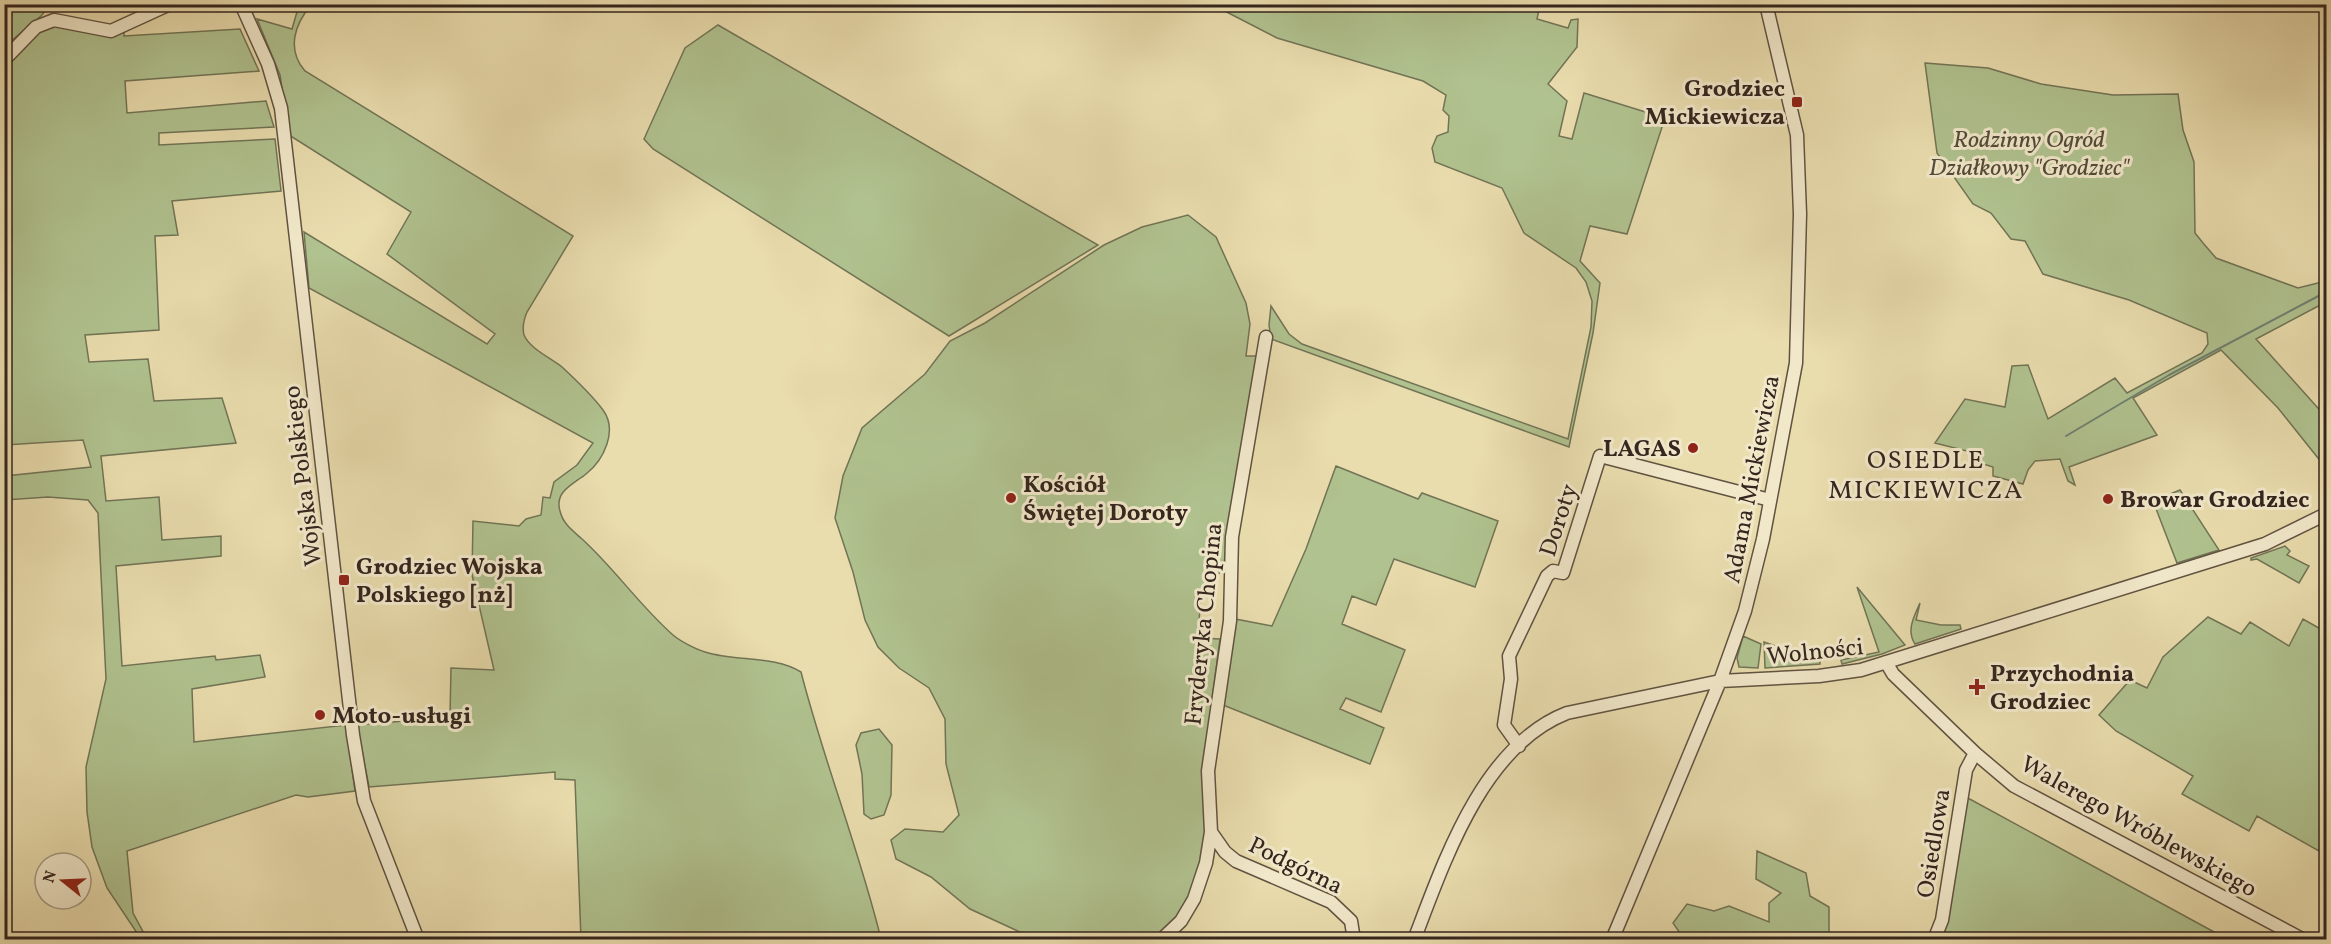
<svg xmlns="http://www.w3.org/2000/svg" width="2331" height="944" viewBox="0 0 2331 944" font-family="Vollkorn,serif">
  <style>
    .green { fill: #b0c28f; stroke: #727456; stroke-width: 1.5 }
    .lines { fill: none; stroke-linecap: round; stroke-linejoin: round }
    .stream { stroke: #6f8071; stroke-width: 2 }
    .minor-casing { stroke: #615342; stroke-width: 15 }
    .minor { stroke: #f1e8ca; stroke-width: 12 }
    .poi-dot { fill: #8f2418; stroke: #f1e8ca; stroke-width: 2 }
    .labels { text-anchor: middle; stroke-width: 6; stroke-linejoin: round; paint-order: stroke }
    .poi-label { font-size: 24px; font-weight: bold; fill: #34251e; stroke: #f1e8ca; text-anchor: start }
    .park-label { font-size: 24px; font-style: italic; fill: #534c3a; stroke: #f1e8ca }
    .street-label { font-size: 24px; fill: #34251e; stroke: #f1e8ca }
    .neighbourhood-label { font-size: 26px; letter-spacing: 1.5px; fill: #34251e; stroke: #f1e8ca }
  </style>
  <rect width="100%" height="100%" fill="#e9dcad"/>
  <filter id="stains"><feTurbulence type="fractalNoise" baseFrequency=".00333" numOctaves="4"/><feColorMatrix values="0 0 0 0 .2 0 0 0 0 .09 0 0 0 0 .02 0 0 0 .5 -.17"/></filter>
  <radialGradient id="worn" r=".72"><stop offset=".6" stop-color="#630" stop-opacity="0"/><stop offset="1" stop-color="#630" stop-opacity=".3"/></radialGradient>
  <path class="green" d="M5 5H50L41 16 5 46Z
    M299 5H311C295 24 286 49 305 71L573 236 527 312C524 319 522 327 524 335 530 349 551 358 562 367 576 380 592 395 603 410 618 430 604 460 586 474 574 484 554 491 560 511 563 524 573 531 582 539 615 569 640 606 673 635 680 641 695 649 705 652 736 662 774 655 801 672 824 762 859 849 881 939H581L575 780 555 779V772L369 787 357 725 450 717 451 668 494 670 472 575 473 521 519 526 526 519 541 515 543 497 550 498 554 482 577 465 593 443 309 288 304 232 487 344 495 334 387 254 411 212 289 135 280 75 257 19 292 29Z
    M1213 5H1540L1537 19 1568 28 1571 20 1578 19 1577 47 1548 84 1567 101 1559 136 1572 139 1584 93 1665 118 1627 234 1590 226 1580 261 1600 283 1593 333 1569 447 1271 339 1269 325 1271 306 1289 334 1302 344 1568 439 1591 327 1592 301 1586 282 1576 268 1524 233 1502 188 1435 162 1432 148 1437 136 1448 132 1449 116 1443 110 1446 95 1423 81 1277 38Z
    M50 23 124 29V36L240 29 259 71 125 81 127 113 266 101 274 127 159 133V145L275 139 281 191 172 201 178 235 155 236 159 330 85 335 89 362 148 359 154 401 222 398 236 443 101 456 106 501 159 497 162 540 221 536V556L116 566 122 666 215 656 216 660 260 655 265 677 192 689 194 742 346 725 355 791 308 797 296 795 127 851 133 913 147 939H141L107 888 92 847 87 812 86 767 106 679 98 513 88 500 48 497 5 500V476L91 467 83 440 5 445 4 273 8 272 12 231H4L5 62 24 41Z
    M718 25 1098 245 949 336 653 149 644 139 685 48Z
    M1925 63 1988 68 2041 84 2113 95 2178 94 2183 130 2194 162 2195 233 2203 243 2216 258 2298 288 2326 281V302L2256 339 2326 417V468L2278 408 2221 350 2133 398 2157 435 2069 467 2075 485 2068 481 2060 459 2035 461 2028 470 2023 484 1993 476V467L1971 460V452L1935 443 1965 399 2005 407 2012 366 2028 365 2048 419 2115 378 2127 393 2202 353 2208 344 2207 333 2129 300 2043 274 2025 241 2011 239 1991 213 1973 204 1937 153Z
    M1188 215 1216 237 1246 303 1250 324 1246 356H1259L1223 569 1201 593 1198 638 1220 639 1205 755 1206 846 1190 903 1159 939H1035L970 909 931 877 896 859 891 840 905 829 943 832 959 815 946 764 945 719 929 688 899 668 878 647 865 620 853 572 835 518 843 476 862 428 925 374 950 341 985 323 1104 245 1142 227Z
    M1336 466 1418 499 1422 493 1498 521 1475 587 1394 559 1376 605 1352 596 1342 624 1405 650 1381 712 1346 698 1340 709 1384 728 1370 764 1223 705 1235 619 1272 626 1306 549Z
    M2180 490 2219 550 2177 563 2153 501Z
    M2285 546 2290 551 2287 555 2309 566 2299 583 2257 559 2251 560V558Z
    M1857 587 1905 645 1882 654 1842 664 1841 660 1879 652Z
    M1920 603 1916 620 1941 625H1960L1961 629 1915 644C1906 631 1914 616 1920 603Z
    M2208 617 2241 634 2250 622 2289 646 2303 619 2326 632V855L2257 816 2249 831 2182 794 2193 776 2116 731 2099 715 2130 680 2147 688 2163 657Z
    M1743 636 1761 644 1758 668 1739 667 1737 658Z
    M1764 642 1820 661V664L1765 668Z
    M879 729 892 745 891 795 884 815 871 819 864 814 862 774 856 745 861 733Z
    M1966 797 2227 939 1937 940Z
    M1757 851 1806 873 1810 896 1829 907V939H1684L1673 923 1687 904 1714 911 1729 906 1769 922V903L1781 893 1756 879Z"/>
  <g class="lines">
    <path class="stream" d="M2066 436 2169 375 2326 292"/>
    <g class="minor-casing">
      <path id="minor" d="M241 4 268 64 281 108 353 735 364 801 418 940
        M4 60 36 27 54 20 111 31 170 4
        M1886 662 1893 674 1975 753 2014 786 2304 940
        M1519 746 1504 725 1511 679 1509 656 1547 576 1553 571 1563 573 1600 456 1770 500
        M1211 832 1225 852 1236 861 1331 902 1351 921 1354 940
        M1161 940 1181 921 1194 899 1206 863 1211 832 1208 771 1230 621 1232 537 1266 337
        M1414 940C1444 862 1482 746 1567 713L1720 681 1819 676 1861 670 2265 544 2326 514
        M1612 940 1720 681 1745 611 1763 539 1796 363 1800 214 1797 135 1766 4
        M1934 940 1942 920 1966 770 1975 753"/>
    </g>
    <use href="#minor" class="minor"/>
  </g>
  <g class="poi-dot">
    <rect x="1791" y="96" width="12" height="12" rx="3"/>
    <circle cx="1693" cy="448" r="6"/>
    <circle cx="1011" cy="498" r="6"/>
    <circle cx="2108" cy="499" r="6"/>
    <rect x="338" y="574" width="12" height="12" rx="3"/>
    <path d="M1974 678h6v6h6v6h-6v6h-6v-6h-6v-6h6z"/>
    <circle cx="320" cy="715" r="6"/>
  </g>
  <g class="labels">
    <g class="poi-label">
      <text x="1785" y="96" text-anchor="end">Grodziec<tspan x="1785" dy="28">Mickiewicza</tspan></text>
      <text x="1681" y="456" text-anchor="end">LAGAS</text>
      <text x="1023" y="492">Kościół<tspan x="1023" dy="28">Świętej Doroty</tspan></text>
      <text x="2120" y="507">Browar Grodziec</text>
      <text x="356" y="574">Grodziec Wojska<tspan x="356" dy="28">Polskiego [nż]</tspan></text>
      <text x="1990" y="681">Przychodnia<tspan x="1990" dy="28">Grodziec</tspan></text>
      <text x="332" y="723">Moto-usługi</text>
    </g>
    <g class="park-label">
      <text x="2029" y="147">Rodzinny Ogród<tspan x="2029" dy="28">Działkowy "Grodziec"</tspan></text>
    </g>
    <g class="street-label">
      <text transform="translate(302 476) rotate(-97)" y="8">Wojska Polskiego</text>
      <text transform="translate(1751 479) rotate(-79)" y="8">Adama Mickiewicza</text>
      <text transform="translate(1558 520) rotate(-72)" y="8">Doroty</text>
      <text transform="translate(1203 624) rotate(-84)" y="8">Fryderyka Chopina</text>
      <text transform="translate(1815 651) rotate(-6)" y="8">Wolności</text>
      <text transform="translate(2139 826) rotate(29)" y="8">Walerego Wróblewskiego</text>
      <text transform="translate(1933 843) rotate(-81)" y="8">Osiedlowa</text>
      <text transform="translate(1296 865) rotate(26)" y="8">Podgórna</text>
    </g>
    <g class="neighbourhood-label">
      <text x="1926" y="468">OSIEDLE<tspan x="1926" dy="30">MICKIEWICZA</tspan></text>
    </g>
  </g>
  <rect width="2331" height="944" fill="none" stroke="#e9dcad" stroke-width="24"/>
  <rect x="6" y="6" width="2319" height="932" fill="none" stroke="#34251e" stroke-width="3"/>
  <rect x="12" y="12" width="2307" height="920" fill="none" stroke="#34251e" stroke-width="1.5"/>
  <g transform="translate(63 881) rotate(288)"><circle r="28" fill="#f1e8ca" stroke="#a59a85" stroke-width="1.5"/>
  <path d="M0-4.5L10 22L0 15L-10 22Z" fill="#8f2418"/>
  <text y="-9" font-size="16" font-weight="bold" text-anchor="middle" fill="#34251e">N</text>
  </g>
  <rect width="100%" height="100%" filter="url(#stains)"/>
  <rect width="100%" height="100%" fill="url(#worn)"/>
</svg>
